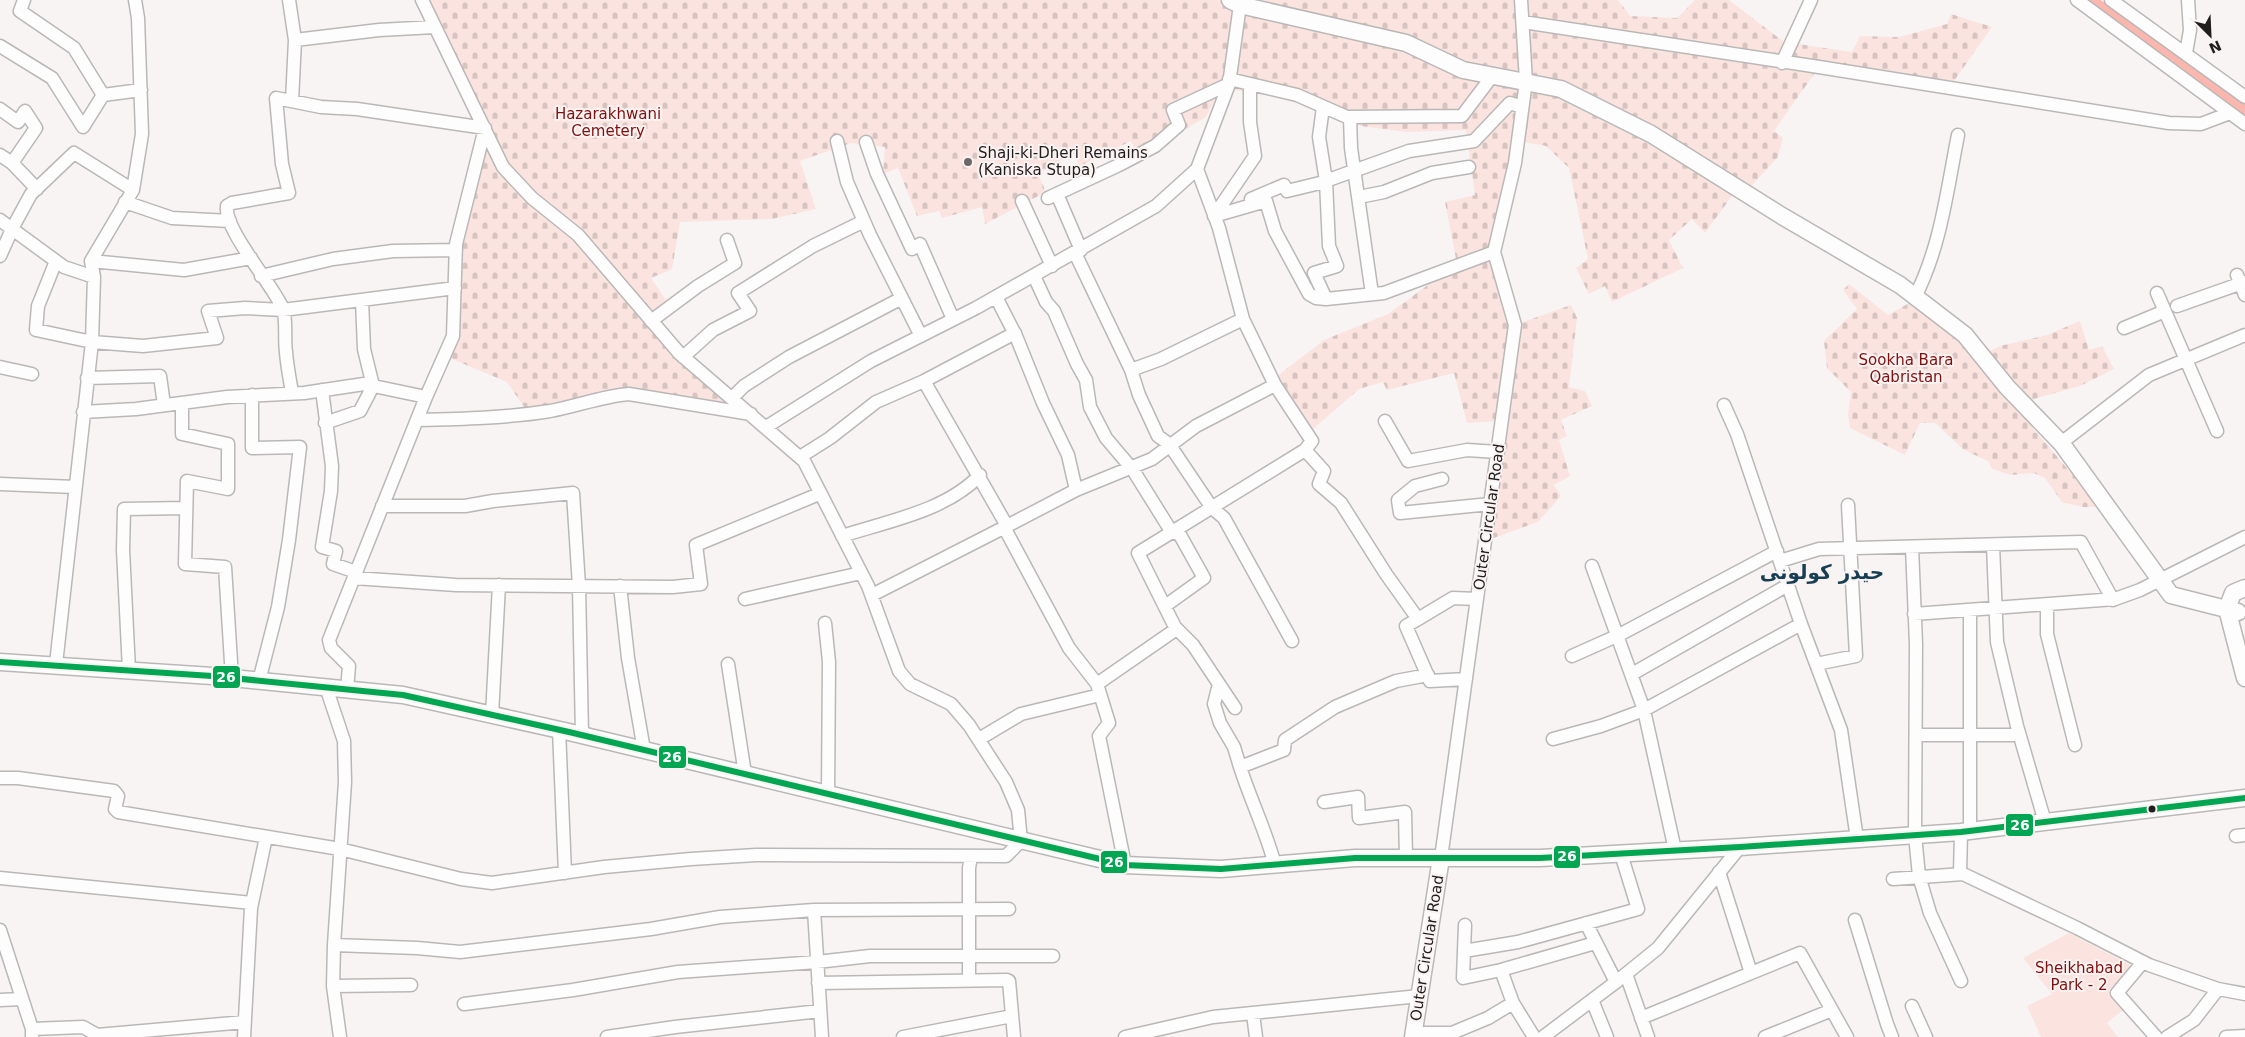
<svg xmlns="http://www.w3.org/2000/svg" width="2245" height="1037" viewBox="0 0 2245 1037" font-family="'DejaVu Sans','Noto Naskh Arabic',sans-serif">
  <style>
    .cemetery { fill: url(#cemetery-stones) }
    .park { fill: #fbe4e0 }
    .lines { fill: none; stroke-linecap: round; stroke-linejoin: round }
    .canal { stroke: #fbb6ae; stroke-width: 10 }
    .minor-casing { stroke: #bab8b7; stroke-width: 15 }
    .major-casing { stroke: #bab8b7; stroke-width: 19 }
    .minor { stroke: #fefdfd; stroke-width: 12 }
    .major { stroke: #fefdfd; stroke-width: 16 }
    .bus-1-casing { stroke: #faf3f2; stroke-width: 10 }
    .bus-1 { stroke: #00a651; stroke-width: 6 }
    .poi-dot { fill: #6b6868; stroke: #faf3f2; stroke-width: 2 }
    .bus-dot { fill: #1f1d1d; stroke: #faf3f2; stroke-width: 2 }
    .labels { text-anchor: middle; stroke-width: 4; stroke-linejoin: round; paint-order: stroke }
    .park-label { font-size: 15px; fill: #810f0e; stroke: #faf3f2 }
    .poi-label { font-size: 15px; fill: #1f1d1d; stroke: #faf3f2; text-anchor: start }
    .street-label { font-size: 15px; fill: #1f1d1d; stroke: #faf3f2 }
    .district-label { font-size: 20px; font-weight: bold; fill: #163e55; stroke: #faf3f2 }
    .line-badge { stroke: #faf3f2; stroke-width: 2 }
    .badge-label { font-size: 14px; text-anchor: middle; font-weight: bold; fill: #fff }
  </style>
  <defs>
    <pattern id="cemetery-stones" width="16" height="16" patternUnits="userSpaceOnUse" patternTransform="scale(1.25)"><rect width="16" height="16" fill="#fbe4e0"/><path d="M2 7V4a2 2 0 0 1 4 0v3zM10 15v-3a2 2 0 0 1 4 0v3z" fill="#d7c3c0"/></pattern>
  </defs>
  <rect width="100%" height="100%" fill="#f8f4f4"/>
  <path class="cemetery" d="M422 0H1618L1630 16 1677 18 1695 0H1729L1784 42 1852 52 1860 36 1899 37 1947 24 1951 14 1992 27 1949 88 1819 67 1774 131 1783 138 1778 157 1745 193 1737 189 1705 233 1692 219 1669 240 1683 268 1612 302 1605 286 1589 294 1576 268 1588 259 1569 168 1546 146 1518 141 1494 252 1515 325 1571 305 1577 318 1569 387 1585 391 1592 406 1561 420 1567 436 1559 440 1570 476 1554 485 1561 496 1538 522 1485 541 1502 421 1467 423 1454 373 1387 390 1383 382 1359 389 1305 436 1268 383 1324 340 1388 314 1457 264 1445 202 1475 195 1466 130 1407 132 1345 124 1290 99 1221 88 1206 117 1138 157 1131 141 1080 166 1073 153 1038 174 1046 192 985 224 982 207 942 218 939 211 917 216 898 168 883 174 885 147 851 143 800 161 816 209 772 219 680 222 672 269 651 278 670 306 648 317 751 414 629 394 529 414 507 382 445 356 453 336 456 244 485 128Z
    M1849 284 1888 315 1911 302 1955 333 1973 359 2000 346 2047 335 2080 321 2089 350 2102 346 2114 369 2080 386 2013 405 2100 507H2083L2062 502 2045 478 2034 473 2010 475 1992 469 1988 461 1964 450 1935 423H1920L1905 455 1850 428 1848 414 1851 392 1827 368 1824 341 1857 309 1843 290Z"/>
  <path class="park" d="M2069 933 2132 966 2109 990 2123 1010 2107 1023 2118 1037H2041L2027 1006 2052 994 2023 958Z"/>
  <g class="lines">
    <path class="canal" d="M2092 0 2245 110"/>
    <g class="minor-casing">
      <path id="minor" d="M24 0 20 11 74 48 103 95
        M289 0 295 40 292 101
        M2077 0 2245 124
        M2111 0 2245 97
        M1523 22 1819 67 2169 123 2201 124 2230 113
        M295 40 379 30 435 27
        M0 46 52 78 83 127 103 95 141 90
        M2186 53 2190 30 2188 0
        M1782 63 1811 0
        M1229 79 1297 95 1347 117 1462 116 1493 75
        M1250 84V122L1255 156 1214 216 1266 201 1275 231 1309 294 1316 298 1326 299 1384 293 1494 252
        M1323 107 1319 137 1326 181 1329 246 1337 266 1314 273 1326 299
        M0 109 18 122 25 111 36 128 12 163
        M1350 117 1351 148 1372 294
        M837 141 847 182 870 235 921 336
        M866 142 877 174 912 249 920 244 953 319
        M0 155 12 163 37 189
        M1197 169 1219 228 1243 319 1275 385 1312 441 1305 450
        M1057 194 1081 250
        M1359 197 1384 192 1432 173 1469 167
        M1048 198 1119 165 1155 146 1179 125 1173 110 1229 84
        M1251 199 1284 185 1287 191 1320 183 1409 151 1474 141 1510 103 1522 107
        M1022 201 1052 266
        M125 202 172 218 230 221
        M0 220 64 267 94 277
        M1075 253 1131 370 1139 395 1158 436 1169 444 1212 508 1224 518 1292 641
        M0 256 13 227 31 194 74 153 133 190
        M56 261 38 306 36 330 92 342 143 346 217 338 208 311 245 308 283 310 455 288
        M91 261 184 270 251 258
        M2237 275 2245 295
        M261 276 333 259 393 251 456 250
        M1034 276 1046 302 1054 311 1077 364 1086 380 1090 407 1106 438 1133 470 1171 531 1180 535 1204 578 1165 606
        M2157 293 2217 431
        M996 297 1016 336 1043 403 1068 455 1076 490
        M1915 297C1941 246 1947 190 1958 135
        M2177 306 2245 282
        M651 321 698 286 735 263 727 240
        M2124 328 2165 311
        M683 357 713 330 750 311 738 293 813 246 864 221
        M0 367 32 374
        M1131 370 1161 359 1243 319
        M87 378 160 376 164 405
        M322 390 332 466 331 491 322 547 336 551 333 564 356 572
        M292 393C290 380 287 366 286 352 284 339 287 321 283 309 274 286 223 229 227 206L232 203 289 193 282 164 276 98 321 107 357 109 485 128 456 244 453 336 426 397 329 640 331 648 349 666 347 690
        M252 395V448L300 447 289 540 278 607 259 681
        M732 398 744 386 789 357 902 298
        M182 403V434L228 444V489L187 481 185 564 225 567 232 678
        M1724 405 1737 434 1801 624 1841 730 1857 839
        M83 412 136 409 227 397 304 393 364 384 426 397
        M417 420C462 419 506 418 550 411 577 406 603 396 629 394L751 414
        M1385 421 1408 461 1467 450 1498 452
        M325 423 360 411 373 386 364 349 362 300
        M766 427 871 361 976 308 1156 206 1197 169 1229 84 1240 5
        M2061 443 2149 375 2245 335
        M800 457 830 438 876 402 924 381
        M1442 479 1415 486 1398 500 1400 513 1490 504
        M0 484 75 487
        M382 506H465L493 501 573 493 579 586 582 735
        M1007 526 1076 490 1152 459 1196 426 1275 385
        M1004 527 1069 648 1097 684 1109 723 1099 736 1125 865
        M842 536C888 521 946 511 980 475
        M1993 545 1997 642 2017 726 2045 822
        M1912 547 1916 644 1915 835 1919 876 1930 913 1961 981
        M1780 561 1819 549 2081 542 2113 600
        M1592 566 1644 710 1675 850
        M354 578 456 585 673 587 701 584 696 545 819 494
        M620 586 628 658 644 750
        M872 595 1007 526 924 381 1015 333
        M745 599 861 573
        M2047 605V634L2075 745
        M1970 610V831
        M1914 614 2115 599 2140 590 2245 537
        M1418 619 1406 626 1430 681 1466 679
        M825 623 829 662 828 795
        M1572 656 1619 635 1777 551
        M56 664 92 342 94 277 91 261 133 190 142 134 138 18 135 0
        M728 664 745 774
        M1816 664 1856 656 1848 505
        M129 670 123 550 124 509 186 508
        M1632 674 1788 585
        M1097 684 1175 630V627
        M1219 684 1214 704 1220 723 1234 747 1240 767
        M326 687 344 741 345 782 334 945 333 986 340 1037
        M1235 708 1193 645 1175 627 1138 553 1305 450 1324 471 1319 484 1341 503 1386 574 1418 619 1453 598 1477 599
        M492 715 499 585
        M559 730 565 873
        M1916 735H2019
        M979 739 1021 714 1100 695
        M1553 739 1601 726 1644 710 1801 624
        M0 778H18L114 791 118 796 115 809 118 812 340 849 461 879 492 883 604 867 691 859 756 855 1006 856 1021 841 1018 810 1006 782 969 725 951 704 910 684 899 671 868 586 804 461 680 354 578 235 532 198 503 167 422 0
        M1324 802 1358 797 1359 818 1405 812 1406 858
        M2236 836 2245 835
        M1441 858 1515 325 1494 252 1515 163 1526 81 1521 0
        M1275 865C1266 831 1251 801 1240 767L1284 750 1285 740 1335 707 1396 681 1428 675
        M1719 872 1751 973
        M1960 874 1961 832
        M0 878 252 903
        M1893 879 1963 874 2077 928 2149 965 2218 989 2245 994
        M814 910 822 1037
        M1855 920 1887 1024 1892 1037
        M1586 923 1616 982
        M0 930 32 1029V1037
        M1595 943 1501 970 1463 978 1464 951 1518 942 1638 909 1621 854
        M334 945 417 948 460 952 651 929 720 917 814 910 1009 909
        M1464 951 1465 925
        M2143 962 2117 993 2156 1037
        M1501 970 1513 1003
        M1626 974 1648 1037
        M969 981V868L971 856
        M818 983 1007 980 1009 981 1014 1037
        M333 986 411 985
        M0 1000 22 999
        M1592 1000 1607 1037
        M464 1004 573 990 678 972 817 962 870 956H1053
        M1912 1006 1926 1037
        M1253 1014 1256 1037
        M1641 1018 1800 953 1847 1037
        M32 1029 83 1027 97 1035 245 1022
        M1413 1033H1452L1488 1018 1513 1003 1534 1037
        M244 1037 251 908 266 837
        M607 1037 675 1027 820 1011
        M903 1037 1012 1016
        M1125 1037 1213 1017 1419 996
        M1543 1037 1616 982 1658 948 1740 847
        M1765 1037 1832 1010
        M2167 1037 2194 1020 2218 989
        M2226 1037 2245 1036"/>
    </g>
    <g class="major-casing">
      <path id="major" d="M1230 0 1240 5 1406 43 1463 70 1561 89 1651 134 1782 216 1900 285 1965 335 2007 387 2062 444 2171 595 2238 612
        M2245 588 2233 593 2227 609 2245 678
        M0 662 212 676 403 695 569 732 1125 865 1221 869 1355 858H1540L1740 847 1961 832 2245 798
        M1413 1037 1441 858"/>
    </g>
    <use href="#minor" class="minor"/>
    <use href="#major" class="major"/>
    <g class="bus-1-casing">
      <path id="bus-1" d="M0 662 212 676 403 695 569 732 1125 865 1221 869 1355 858H1540L1740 847 1961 832 2245 798"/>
    </g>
    <use href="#bus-1" class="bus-1"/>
  </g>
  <circle class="poi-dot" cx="968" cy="162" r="5"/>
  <circle class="bus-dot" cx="2152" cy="809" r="4.5"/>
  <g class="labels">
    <g class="park-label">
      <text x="608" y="119">Hazarakhwani<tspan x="608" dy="17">Cemetery</tspan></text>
      <text x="1906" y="365">Sookha Bara<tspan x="1906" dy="17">Qabristan</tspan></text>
      <text x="2079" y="973">Sheikhabad<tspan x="2079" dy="17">Park - 2</tspan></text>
    </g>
    <g class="poi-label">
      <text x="978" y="158">Shaji-ki-Dheri Remains<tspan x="978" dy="17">(Kaniska Stupa)</tspan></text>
    </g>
    <g class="street-label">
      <text transform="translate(1489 517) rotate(-82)" y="5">Outer Circular Road</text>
      <text transform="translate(1427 948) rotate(-81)" y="5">Outer Circular Road</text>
    </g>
    <g class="district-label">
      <text x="1822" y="579">حیدر کولونی</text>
    </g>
  </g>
  <g class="line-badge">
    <rect x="212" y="665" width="29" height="24" rx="5" fill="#00a651"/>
    <rect x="658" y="745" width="29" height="24" rx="5" fill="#00a651"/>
    <rect x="2005" y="813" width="29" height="24" rx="5" fill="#00a651"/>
    <rect x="1553" y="845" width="28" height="24" rx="5" fill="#00a651"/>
    <rect x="1100" y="850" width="28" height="24" rx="5" fill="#00a651"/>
  </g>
  <g class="badge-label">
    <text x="226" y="682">26</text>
    <text x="672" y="762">26</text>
    <text x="2020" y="830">26</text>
    <text x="1567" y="861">26</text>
    <text x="1114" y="867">26</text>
  </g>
  <g transform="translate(2210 35) rotate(156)" stroke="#faf3f2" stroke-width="4" paint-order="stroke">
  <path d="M0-4L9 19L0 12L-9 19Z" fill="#1f1d1d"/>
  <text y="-8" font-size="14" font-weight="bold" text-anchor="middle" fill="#1f1d1d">N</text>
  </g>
</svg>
